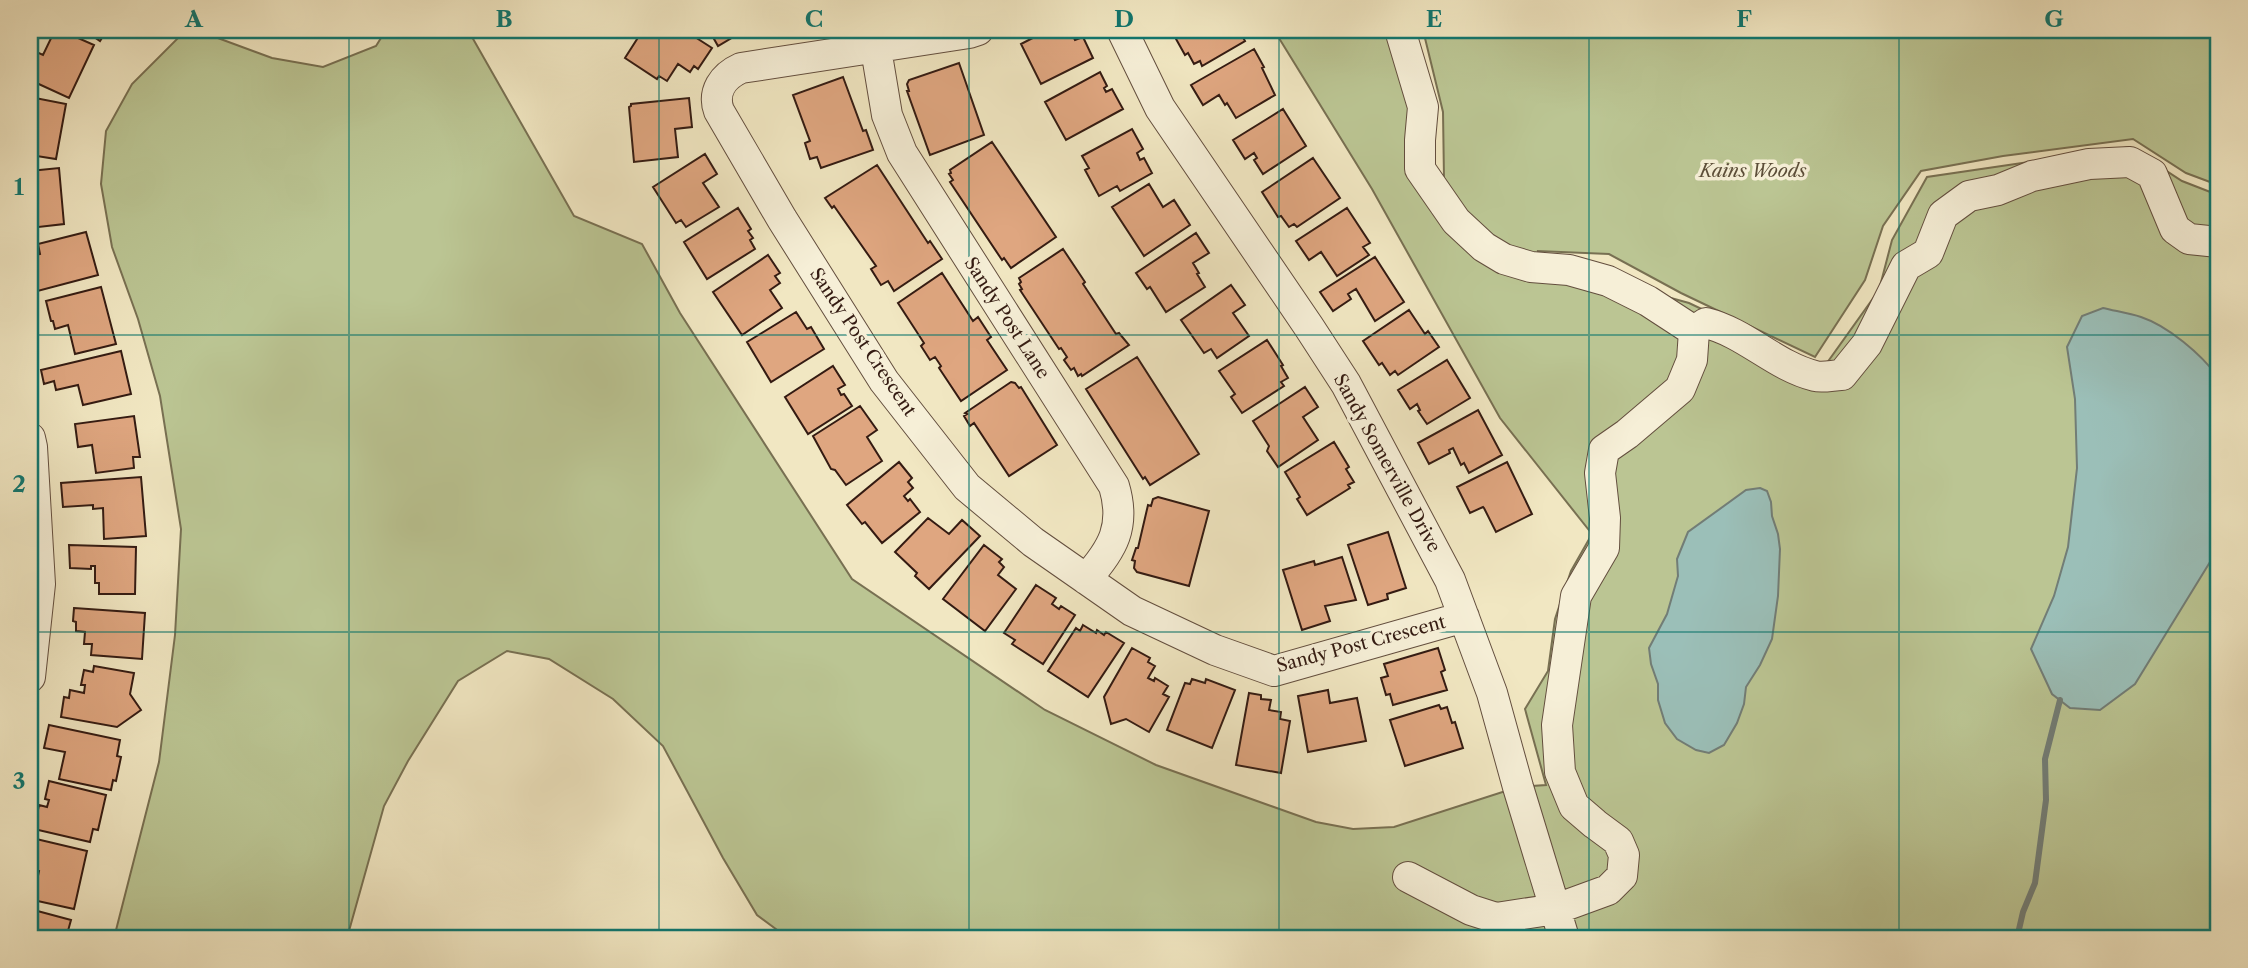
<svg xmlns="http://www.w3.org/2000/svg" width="2248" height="968" viewBox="0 0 2248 968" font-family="'Libre Caslon Text',serif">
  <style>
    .green { fill: #bbc593; stroke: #787052; stroke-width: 2 }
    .water { fill: #9bbfb8; stroke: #727d76; stroke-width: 2 }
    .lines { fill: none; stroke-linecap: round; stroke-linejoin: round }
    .stream { stroke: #727d76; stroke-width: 6 }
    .building { fill: #dfa680; stroke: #341b12; stroke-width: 2 }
    .minor-casing { stroke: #634e3e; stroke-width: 32 }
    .minor { stroke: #f6efd7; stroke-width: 30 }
    .grid { fill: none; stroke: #0f766e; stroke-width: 2; stroke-opacity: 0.55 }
    .labels { text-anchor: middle; stroke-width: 7; stroke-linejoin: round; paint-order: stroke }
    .park-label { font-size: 18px; font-style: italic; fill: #5c4e39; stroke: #f6efd7 }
    .street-label { font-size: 18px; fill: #341b12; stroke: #f6efd7 }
    .neatline { fill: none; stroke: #0f766e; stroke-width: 2.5 }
    .grid-label { font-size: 23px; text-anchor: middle; font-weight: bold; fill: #0f766e }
  </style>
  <rect width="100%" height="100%" fill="#f1e7c2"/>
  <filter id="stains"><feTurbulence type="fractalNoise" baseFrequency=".00286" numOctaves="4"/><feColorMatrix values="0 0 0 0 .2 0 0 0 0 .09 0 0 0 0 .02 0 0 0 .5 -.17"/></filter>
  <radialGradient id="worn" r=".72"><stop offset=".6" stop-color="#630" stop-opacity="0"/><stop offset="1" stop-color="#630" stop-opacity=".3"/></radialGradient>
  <path class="green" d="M186 30 207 34 272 58 323 67 376 46 386 30H468L574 216 642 244 680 313 852 579 1045 710 1156 765 1316 822 1353 829 1394 827 1518 787 1546 785 1525 709 1548 671 1555 619 1571 571 1592 534 1500 418 1372 189 1274 30H1388L1416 124 1412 160 1444 179 1443 112 1423 30H2218V185L2186 173 2133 139 2003 156 1921 171 1883 226 1865 280 1815 357 1681 293 1609 254 1538 251 1540 262 1689 303 1824 367 1879 290 1892 240 1927 177 2130 147 2182 181 2218 195V938H788L757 915 723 858 663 746 613 699 549 659 507 651 458 681 408 761 384 806 347 938H114L159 762 175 635 181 529 160 396 138 319 112 247 101 184 106 131 132 84Z"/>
  <path class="water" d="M2103 308C2115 311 2129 313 2141 317 2168 326 2201 354 2218 377V549L2135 684 2100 710 2070 708 2052 694 2031 649 2054 596 2068 547 2077 468 2075 399 2067 347 2082 316Z
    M1760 488 1767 491 1771 502 1772 516 1778 534 1780 549 1778 596 1772 639 1760 665 1746 687 1744 704 1737 723 1724 745 1709 753 1696 750 1677 739 1665 723 1658 700V684L1651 664 1649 648 1667 614 1678 576 1677 559 1688 532 1746 490Z"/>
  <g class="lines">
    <path class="stream" d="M2017 938 2023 912 2035 883 2046 800 2045 759 2060 700"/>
  </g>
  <path class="building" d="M55 30H60L94 45 69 98 30 80V49L43 55Z
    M84 30H107L100 41Z
    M638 30H684L712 48 698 69 694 66 690 72 678 64 667 81 659 76 657 79 625 58 639 36Z
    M709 30H745L718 46Z
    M1048 30H1070L1075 40 1083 37 1093 58 1041 84 1021 44Z
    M1171 30H1239L1245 41 1202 66 1200 61 1194 64 1188 53 1185 55Z
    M1254 49 1264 67 1262 68 1275 95 1236 118 1227 103 1225 105 1219 95 1203 105 1191 85Z
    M959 63 984 135 930 155 907 91H909L907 84 909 80Z
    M1100 72 1107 86 1104 88 1106 92 1112 89 1123 109 1066 140 1045 102Z
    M843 77 863 131 866 130 873 150 821 168 817 157 810 159 805 143 810 141 793 95Z
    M30 97 66 104 56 159 30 155Z
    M689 98 692 127 675 129 678 157 634 162 629 107 631 106V104Z
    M1283 109 1306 146 1263 174 1254 160 1257 158 1254 153 1245 159 1233 140Z
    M1132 129 1143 149 1137 153 1140 160 1144 158 1152 173 1120 191 1117 186 1099 196 1085 170 1089 168 1082 156Z
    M992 142 1056 237 1011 268 1004 258 1002 260 950 182 953 180 949 174 951 173 950 170Z
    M705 154 717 174 703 183 719 207 686 227 681 220 676 223 653 187Z
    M1313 158 1340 198 1297 227 1294 224 1289 227 1281 216 1278 217 1262 192Z
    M877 165 928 243 930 241 942 259 894 291 888 281 881 285 871 269 876 266 834 206 832 208 825 198Z
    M59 168 64 224 30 228V171Z
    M1149 184 1163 207 1174 200 1190 225 1144 256 1112 207Z
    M738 208 751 229 748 231 753 238 750 240 755 249 707 279 684 242Z
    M1347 208 1370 243 1363 247 1369 255 1337 276 1321 252 1309 260 1296 241Z
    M86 232 98 275 30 293V269L35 268 31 256 40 254 38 244Z
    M1196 233 1209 253 1193 263 1199 273 1197 274 1205 287 1166 312 1150 287 1147 289 1136 273Z
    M1063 249 1085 282 1083 284 1116 334 1119 333 1129 345 1082 376 1081 374 1078 376 1074 368 1071 370 1064 360 1067 357 1061 348 1059 349 1020 290 1022 289 1019 284 1021 282 1019 278Z
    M768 255 780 273 775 276 780 283 770 290 782 308 742 335 713 292Z
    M1375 257 1404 302 1375 321 1356 289 1348 294 1351 299 1333 311 1320 292Z
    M942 273 973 321 978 317 991 337 987 340 1007 370 961 401 939 368 941 366 935 357 930 360 921 346 924 343 898 303Z
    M1231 285 1245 305 1233 313 1249 336 1217 358 1211 349 1204 353 1181 320Z
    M101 287 116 344 75 354 68 325 55 329 53 321H51L46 301Z
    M1409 310 1425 334 1428 331 1439 347 1398 375 1395 371 1390 375 1382 363 1379 365 1363 341Z
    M796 312 807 329 811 327 824 349 771 382 747 342Z
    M1267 340 1283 365 1281 366 1288 378 1281 382 1284 386 1242 413 1231 397 1235 394 1219 371Z
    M121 351 131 394 83 405 78 385 56 390 54 381 44 384 41 370Z
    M1137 357 1199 454 1150 485 1145 477 1143 479 1086 389Z
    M1447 360 1470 398 1427 424 1418 411 1420 410 1417 404 1410 409 1398 390Z
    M833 366 845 385 838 389 841 395 844 394 852 406 808 434 785 397Z
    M1011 382 1015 383 1019 388 1021 387 1057 445 1009 476 974 423 970 426 964 416 967 414 965 413Z
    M1305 387 1318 407 1303 417 1318 440 1278 467 1267 451 1269 446 1253 421Z
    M860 406 877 430 867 437 882 461 846 485 835 470 831 469 813 436Z
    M1478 410 1502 455 1469 473 1464 463 1461 465 1453 448 1449 450 1450 453 1429 464 1418 443Z
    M134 416 140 457H133L134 468 96 473 92 445 78 447 75 424Z
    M1334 442 1349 467 1346 469 1354 482 1348 485 1350 488 1307 515 1297 499 1300 497 1285 472Z
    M899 462 912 478 908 482 913 488 904 496 908 501 910 499 920 512 882 543 865 522 862 524 847 505Z
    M1507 462 1532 514 1496 532 1484 508 1483 507 1470 513 1457 487Z
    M141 477 146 536 104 539 103 508 93 509V505L63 507 61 483Z
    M1158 497 1209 511 1189 586 1137 572 1134 568 1135 561 1132 560 1136 548H1138L1148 505 1151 506 1153 499Z
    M928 518 949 534 962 520 980 536 929 589 915 576 917 573 895 552Z
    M1388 532 1406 588 1387 594 1388 599 1368 605 1348 545Z
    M69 545 136 547 135 594H99V583H95V566H91V569L70 568Z
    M984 545 1002 559 999 562 1004 567 998 575 1016 589 985 631 943 599Z
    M1342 557 1356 600 1325 606 1330 621 1302 630 1283 570 1314 561 1315 565Z
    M1036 585 1056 598 1052 604 1059 609 1061 606 1075 615 1043 664 1012 644 1015 640 1004 633Z
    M74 608 145 613 142 659 91 655 92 644H84L85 632 76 631V622L73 621Z
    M1083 625 1096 633 1097 630 1104 635 1106 632 1124 643 1088 697 1048 671 1076 628 1080 631Z
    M1132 648 1150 658 1148 662 1155 666 1148 678 1154 681 1155 678 1168 686 1163 694 1169 697 1149 732 1126 719 1111 724 1104 697Z
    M1438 648 1445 670 1441 672 1447 690 1393 705 1390 694 1386 695 1381 678 1388 676 1384 664Z
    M94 666 134 673 130 694 141 710 117 727 61 717 64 697 69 698 70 690 84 693 85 685H81L84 670 93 672Z
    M1192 679 1205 683 1206 679 1235 690 1212 748 1167 730 1185 683 1190 684Z
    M1328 690 1330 703 1357 698 1366 741 1308 752 1298 696Z
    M1249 693 1261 695V699L1271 700 1269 710 1281 712 1280 719 1290 721 1281 773 1236 765Z
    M1439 705 1441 709 1447 707 1452 723 1455 722 1463 748 1405 766 1390 720Z
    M49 725 120 740 117 756 121 757 116 781 113 780 111 790 59 779 65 752 44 748Z
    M49 781 106 795 98 830 93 829 90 842 34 829 39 805 47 807 49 800 45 799Z
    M32 838 87 851 74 909 33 900 39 871 30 869Z
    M30 909 71 920 66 938H30Z"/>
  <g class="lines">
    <g class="minor-casing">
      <path id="minor" d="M978 30 969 33 741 68C723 76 712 92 719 111L782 219 884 381 967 487 1033 542 1132 611 1215 650 1274 671 1464 617
        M1122 30 1160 108 1309 327 1346 384 1450 580 1492 693 1518 787 1564 938
        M1400 30 1423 107 1420 140V169L1456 221 1484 247 1504 259 1531 267 1569 270 1608 281 1648 301 1694 331 1692 360 1680 389 1627 434 1604 450 1600 473 1605 518 1604 548 1576 596 1557 725 1560 772 1574 806 1595 824 1618 841 1624 855 1622 876 1608 890 1556 909 1496 918 1471 910 1408 877
        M876 49 887 115 902 153 1114 486C1126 526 1113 549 1086 579
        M1694 331 1706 323C1746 333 1775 366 1815 376 1823 378 1834 375 1842 375L1867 344 1906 266 1928 253 1943 215 1969 196 1998 190 2032 176 2089 164 2130 162 2152 174 2175 229 2189 239 2218 242
        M30 438 32 447 40 584 30 677"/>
    </g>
    <use href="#minor" class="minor"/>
  </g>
  <path class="grid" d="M349 30V938M659 30V938M969 30V938M1279 30V938M1589 30V938M1899 30V938M30 335H2218M30 632H2218"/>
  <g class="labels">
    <g class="park-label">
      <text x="1753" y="177">Kains Woods</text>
    </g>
    <g class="street-label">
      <text transform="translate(1007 318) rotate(57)" y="6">Sandy Post Lane</text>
      <text transform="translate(863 342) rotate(56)" y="6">Sandy Post Crescent</text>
      <text transform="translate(1387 463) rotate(61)" y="6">Sandy Somerville Drive</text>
      <text transform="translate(1361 644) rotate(-15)" y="6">Sandy Post Crescent</text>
    </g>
  </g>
  <rect width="2248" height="968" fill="none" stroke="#f1e7c2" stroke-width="77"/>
  <rect x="38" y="38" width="2172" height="892" class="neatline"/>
  <g class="grid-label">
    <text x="194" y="27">A</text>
    <text x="504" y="27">B</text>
    <text x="814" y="27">C</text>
    <text x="1124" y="27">D</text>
    <text x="1434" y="27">E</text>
    <text x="1744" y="27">F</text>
    <text x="2054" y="27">G</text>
    <text x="19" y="195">1</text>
    <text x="19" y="492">2</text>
    <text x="19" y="789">3</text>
  </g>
  <rect width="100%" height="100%" filter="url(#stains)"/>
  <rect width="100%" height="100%" fill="url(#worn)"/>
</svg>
